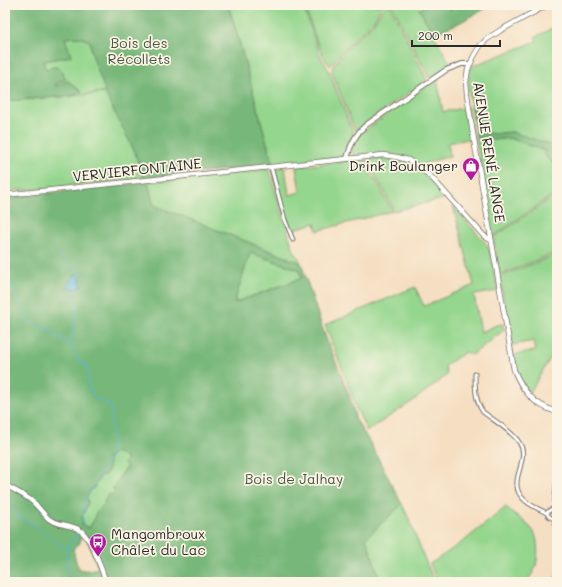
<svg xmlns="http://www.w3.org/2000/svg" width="562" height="587" viewBox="0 0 562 587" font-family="Mali,sans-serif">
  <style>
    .green { fill: #94d68e; stroke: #60805c }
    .forest { fill: #77b779; stroke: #517152; fill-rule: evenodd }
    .water { fill: #5db4da; stroke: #447082 }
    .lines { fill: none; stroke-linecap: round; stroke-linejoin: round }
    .stream { stroke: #5db4da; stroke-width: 1 }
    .minor-casing { stroke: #726a60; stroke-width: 5 }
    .tertiary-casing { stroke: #726a60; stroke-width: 6 }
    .secondary-casing { stroke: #726a60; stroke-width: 6 }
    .minor { stroke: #fff; stroke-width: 3 }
    .tertiary { stroke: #fff; stroke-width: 4 }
    .secondary { stroke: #fff; stroke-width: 4.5 }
    .labels { text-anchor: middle; stroke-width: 3.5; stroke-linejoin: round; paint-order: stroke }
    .park-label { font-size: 14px; fill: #455644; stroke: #fcf5e5 }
    .street-label { font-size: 14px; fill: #2b2b2b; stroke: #fcf5e5 }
    .poi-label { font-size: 14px; fill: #2b2b2b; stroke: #fcf5e5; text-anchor: end }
  </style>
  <rect width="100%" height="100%" fill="#fcf5e5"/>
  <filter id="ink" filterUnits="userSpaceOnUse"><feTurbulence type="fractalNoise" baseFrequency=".025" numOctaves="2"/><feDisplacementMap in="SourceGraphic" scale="8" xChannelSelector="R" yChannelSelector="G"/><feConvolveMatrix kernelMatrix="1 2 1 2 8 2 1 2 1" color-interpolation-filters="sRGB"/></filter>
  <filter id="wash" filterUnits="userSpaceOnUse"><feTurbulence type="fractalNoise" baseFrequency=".012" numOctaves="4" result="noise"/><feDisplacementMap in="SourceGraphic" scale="16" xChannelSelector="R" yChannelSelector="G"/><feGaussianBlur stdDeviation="0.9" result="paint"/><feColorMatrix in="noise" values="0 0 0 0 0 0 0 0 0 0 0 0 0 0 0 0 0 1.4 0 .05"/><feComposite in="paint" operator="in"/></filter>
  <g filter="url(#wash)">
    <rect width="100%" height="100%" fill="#f5dfc2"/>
    <path class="green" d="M228 5H303L320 55 329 71 354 135C351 145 348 154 337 158L284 163 273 165 238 37Z
      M304 5H383L372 23 356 37 330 66C318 52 311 22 304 5Z
      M386 5H390L427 80 363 125 355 131 332 72 333 66 355 40 372 25Z
      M392 5H417L451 65 429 78Z
      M557 26V155L554 152 512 132 494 134 488 133 479 126 478 114 471 106 468 87 469 75 472 66 537 41 535 37Z
      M79 37 90 41 92 54 106 91 96 93H105L134 150 144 178 27 190 5 191V101L75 96 74 93 81 92 68 81 56 86 55 84 66 79C58 67 59 65 45 69L43 61 71 56 64 38Z
      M437 78 443 112 467 107 473 138 448 143 450 156 420 165 402 157 355 156C347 149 355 140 360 134Z
      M487 136 494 140 509 138 543 150C545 157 551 162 557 166V192L495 235 492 236 476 138Z
      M383 158C414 159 427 176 446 198L394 211 384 190 372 172 367 159Z
      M365 159 370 173 380 187 392 211 317 231 315 223 291 230 289 228 274 178 273 168H285L289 195 300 192 296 167Z
      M269 169 292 246 301 263 153 205 148 182Z
      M557 194V252L500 275 493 238Z
      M453 206 487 245 490 252 498 291 474 295 481 332 497 325 503 324 504 330 472 355 465 352 445 366 447 375 413 401 367 431 356 408 350 389 325 325 415 287 424 306 474 285Z
      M250 253 298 269 302 278 233 303Z
      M557 254V349L549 360 529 394C519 379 516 373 513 355L535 351 534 341 512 345 500 278 502 276Z
      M116 452 128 459 127 468C120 473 119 482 113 489L115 491 101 508 89 528 82 525V517L88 503 87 498 91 489H93L108 465C108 459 110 455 116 452Z
      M402 504 408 517 425 560 435 582H381L380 580 366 538Z
      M506 507C513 513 530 525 534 532 539 542 538 556 536 566 534 572 530 577 526 582H438L430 564 464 541Z"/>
    <path class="forest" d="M5 5H228L238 37 273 165 144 178 134 150 105 93 5 101ZM79 37 90 41 92 54 105 91 92 94 76 95 75 93 82 92 68 81 56 86 55 84 66 79C59 67 60 65 45 69L44 61 71 56 65 38Z
      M424 5H447L450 10 457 5H492L455 25H454L434 34 419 9Z
      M471 106C478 112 478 118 479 126L488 133 494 134 512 132 555 146 554 152 557 155V166C551 162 545 157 543 150L509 138 494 140 487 136 476 138Z
      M148 182 154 205 301 263 324 333 349 394 356 420 369 441 402 504 366 538 381 582H5V198ZM250 253 298 269 302 278 234 303ZM116 452 127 459 124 463 127 468C120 474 118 482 113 489L115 491 111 495 108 494 104 502 105 504 95 514V519L89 528 82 525V517L88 503 87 498 91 489H93L100 476 105 475 109 469 108 465 110 463 108 460 112 454ZM80 533 86 538 89 544 98 568C76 574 78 568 73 549 81 544 81 542 80 533Z"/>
    <path class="water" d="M77 274 80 276 81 287 75 289 67 288C68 282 71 277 77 274Z"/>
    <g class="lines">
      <path class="stream" d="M60 256 76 269 77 274
        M5 277 10 282 26 318 69 342
        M75 289 74 303 78 307 75 313V322L73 326 74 337 69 342 77 358 86 366 90 389 96 399 105 402 112 409 111 418 112 436 114 440 110 452 111 456 87 498 83 508V525
        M5 503 7 505 13 507 17 513 18 516 27 521 31 522 36 527 52 538 61 546 66 548H69
        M78 534V538C76 540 72 540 70 543 67 548 65 566 68 571 70 575 76 579 80 582"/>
    </g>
  </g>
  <g filter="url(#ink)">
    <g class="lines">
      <g class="minor-casing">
        <path id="minor" d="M271 167 285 220 293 240
          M475 374C475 387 475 401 483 412 493 420 515 433 520 444 524 450 523 457 521 464 520 470 517 476 517 482 515 499 534 507 547 513
          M554 509 550 510 547 513C548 517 551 518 554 519L555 512 554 509 557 475
          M554 519 557 530
          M552 582 557 573"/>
      </g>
      <g class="tertiary-casing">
        <path id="tertiary" d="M347 159C350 145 355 134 366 125L446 70 462 64H470"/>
      </g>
      <g class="secondary-casing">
        <path id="secondary" d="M547 5 501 30 487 39 480 46 474 56 468 69 466 82 467 94 472 128 514 370C523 392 534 405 557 412
          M5 195 365 157 383 155 397 157 408 160 420 167 433 179 483 235 487 238 491 240
          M5 485C14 490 23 494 32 501 38 506 42 513 49 519 57 525 68 524 78 529 91 535 101 568 106 582"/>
      </g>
      <use href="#minor" class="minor"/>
      <use href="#tertiary" class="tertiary"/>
      <use href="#secondary" class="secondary"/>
    </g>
  </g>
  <defs>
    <g id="shop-pin" transform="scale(0.9)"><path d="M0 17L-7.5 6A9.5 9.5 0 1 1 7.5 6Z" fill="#b5179e" stroke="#fcf5e5"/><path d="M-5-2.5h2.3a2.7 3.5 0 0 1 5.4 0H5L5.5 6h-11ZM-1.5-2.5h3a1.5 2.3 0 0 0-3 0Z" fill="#fff"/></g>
    <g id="bus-pin" transform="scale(0.9)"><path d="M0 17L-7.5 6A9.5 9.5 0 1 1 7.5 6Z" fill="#b5179e" stroke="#fcf5e5"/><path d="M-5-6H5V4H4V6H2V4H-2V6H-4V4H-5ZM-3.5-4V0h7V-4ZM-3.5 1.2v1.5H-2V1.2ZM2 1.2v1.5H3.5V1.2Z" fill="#fff"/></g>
  </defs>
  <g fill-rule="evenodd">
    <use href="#shop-pin" x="471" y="166"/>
    <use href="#bus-pin" x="98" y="542"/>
  </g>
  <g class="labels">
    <g class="park-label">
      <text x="139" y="48">Bois des<tspan x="139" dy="16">Récollets</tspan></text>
      <text x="294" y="484">Bois de Jalhay</text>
    </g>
    <g class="street-label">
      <text transform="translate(489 152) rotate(81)" y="5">AVENUE RENÉ LANGE</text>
      <text transform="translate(137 170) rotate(-6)" y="5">VERVIERFONTAINE</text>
    </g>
    <g class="poi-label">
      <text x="458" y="171">Drink Boulanger</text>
      <text x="111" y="539" text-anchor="start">Mangombroux<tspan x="111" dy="16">Châlet du Lac</tspan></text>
    </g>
  </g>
  <rect width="562" height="587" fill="none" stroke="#fcf5e5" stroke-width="20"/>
  <path d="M412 40v6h88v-6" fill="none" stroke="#2b2b2b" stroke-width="2"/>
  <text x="418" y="40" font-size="12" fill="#2b2b2b" stroke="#fcf5e5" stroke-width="3" paint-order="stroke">200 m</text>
</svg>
